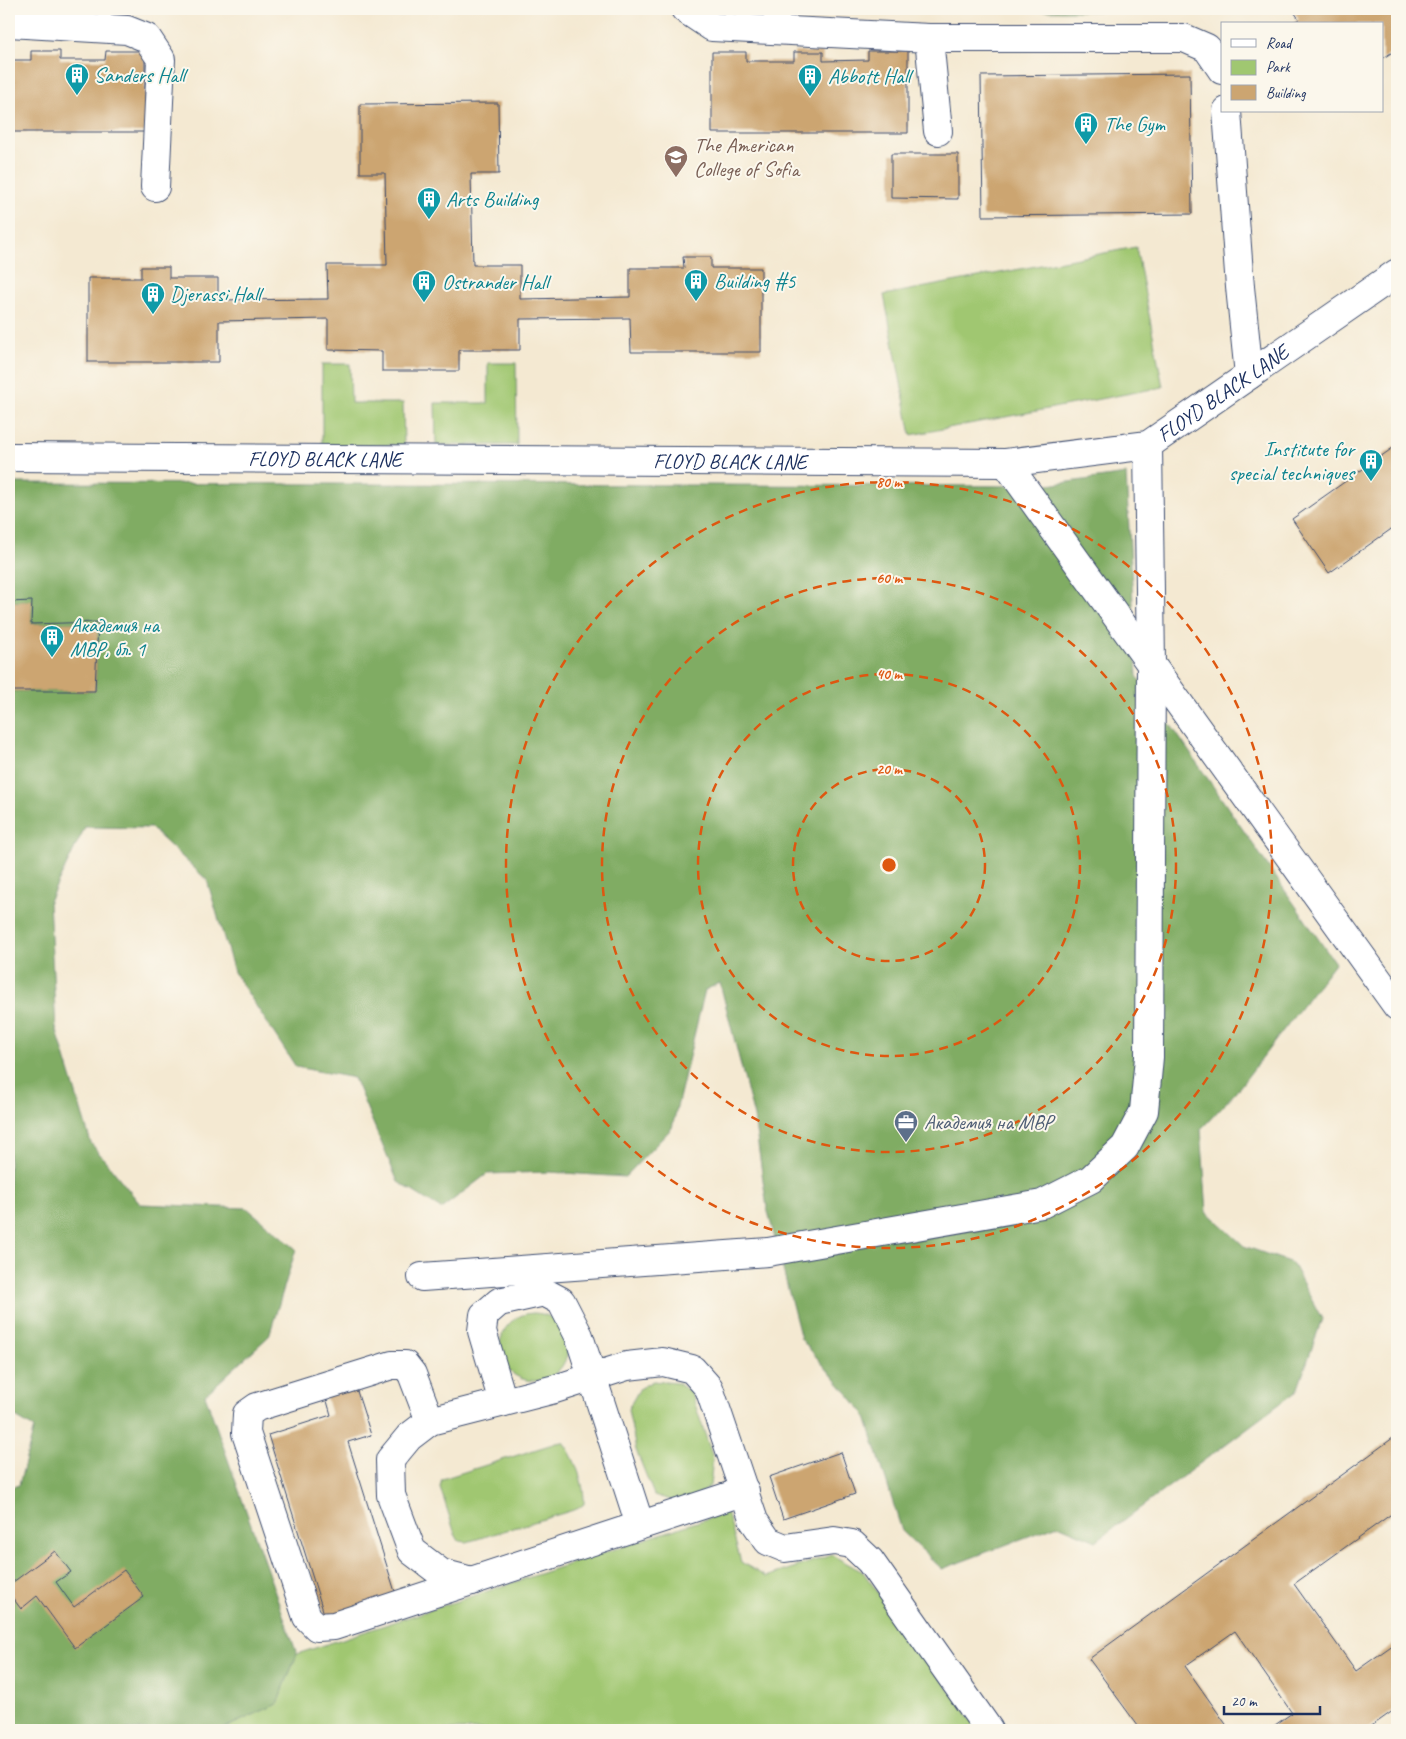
<svg xmlns="http://www.w3.org/2000/svg" width="1406" height="1739" viewBox="0 0 1406 1739" font-family="Caveat,sans-serif">
  <style>
    .green { fill: #a0c771; stroke: #5e7b68 }
    .forest { fill: #80ac63; stroke: #4e6e60 }
    .building { fill: #cca571 }
    .lines { fill: none; stroke-linecap: round; stroke-linejoin: round }
    .minor-casing { stroke: #3c4b6f; stroke-width: 30 }
    .minor { stroke: #fff; stroke-width: 28 }
    .ring { fill: none; stroke: #de5710; stroke-width: 2.5; stroke-dasharray: 9 6 }
    .labels { text-anchor: middle; stroke-width: 4; stroke-linejoin: round; paint-order: stroke }
    .culture-label { font-size: 21px; fill: #0d838f; stroke: #fbf7ec; text-anchor: start }
    .education-label { font-size: 21px; fill: #785e54; stroke: #fbf7ec; text-anchor: start }
    .street-label { font-size: 21px; fill: #1b2f5e; stroke: #fbf7ec }
    .service-label { font-size: 21px; fill: #4e5e75; stroke: #fbf7ec; text-anchor: start }
    .centre { fill: #de5710; stroke: #fbf7ec; stroke-width: 2.5 }
    .ring-label { font-size: 15px; text-anchor: middle; font-weight: bold; fill: #de5710; stroke: #fbf7ec; stroke-width: 4; stroke-linejoin: round; paint-order: stroke }
  </style>
  <rect width="100%" height="100%" fill="#fbf7ec"/>
  <filter id="ink" filterUnits="userSpaceOnUse"><feTurbulence type="fractalNoise" baseFrequency=".02" numOctaves="2"/><feDisplacementMap in="SourceGraphic" scale="10" xChannelSelector="R" yChannelSelector="G"/><feConvolveMatrix kernelMatrix="1 2 1 2 8 2 1 2 1" color-interpolation-filters="sRGB"/></filter>
  <filter id="wash" filterUnits="userSpaceOnUse"><feTurbulence type="fractalNoise" baseFrequency=".0096" numOctaves="4" result="noise"/><feDisplacementMap in="SourceGraphic" scale="20" xChannelSelector="R" yChannelSelector="G"/><feGaussianBlur stdDeviation="1.12" result="paint"/><feColorMatrix in="noise" values="0 0 0 0 0 0 0 0 0 0 0 0 0 0 0 0 0 1.4 0 .05"/><feComposite in="paint" operator="in"/></filter>
  <g filter="url(#wash)">
    <rect width="100%" height="100%" fill="#f4e9d2"/>
    <path class="green" d="M939 9H1207V12L939 10Z
      M1136 247 1163 387 911 435 884 295Z
      M488 363H516L517 445H436L435 403H488Z
      M322 364H350L351 403H403L404 445H322Z
      M500 1347a34 34 0 1 1 68 0a34 34 0 1 1-68 0Z
      M653 1381 677 1383 691 1392 713 1458 710 1486C688 1503 681 1504 654 1495L636 1450 628 1409 640 1388Z
      M563 1442C575 1457 585 1486 584 1504L577 1509 467 1542 459 1541 455 1534 440 1487 442 1479 556 1443Z
      M727 1512 741 1562 766 1577 832 1555 863 1572 979 1730H220L277 1704 297 1654Z"/>
    <path class="forest" d="M1126 474 1137 676 1335 963 1235 1093 1201 1129 1207 1212 1244 1246 1292 1263 1322 1319 1297 1391 1096 1541 1058 1525 942 1569 902 1531 865 1414 801 1339 767 1208 754 1117 720 983 705 990 672 1128 625 1177 549 1172 487 1174 441 1209 398 1182 354 1078 296 1067 234 972 207 880 151 828 85 827 49 901 56 1028 91 1143 140 1204 247 1208 296 1249 269 1336 205 1395 297 1654 277 1704 220 1730H9V1488L19 1485 34 1428 9 1413V691H95L98 622 31 624 32 601 9 602V483L1041 486Z"/>
    <g id="blocks">
      <path class="building" d="M1292 9H1397V49L1382 59V24H1292L1299 19Z
        M31 51H60V60H105L106 51H145V132H9V60H31Z
        M868 51H908V133H712V52H746V61H794V52H823V61L868 60Z
        M1190 74 1192 214 983 216 981 76Z
        M498 103 499 174H471L473 265H520V299L630 297V268H684L683 257H711V268H761V352H631L630 318 520 319V350H459V371H382V351L328 350V319L219 321V362H88V278H141V267H169V278H218V300L328 299 327 265H387L385 173H360V104Z
        M891 154H958V199L891 198Z
        M1397 445V525L1329 573 1292 519Z
        M32 601 31 624 98 622 95 691H9V602Z
        M355 1385 371 1435 348 1442 396 1595 325 1617 268 1435 331 1415 325 1394Z
        M1397 1435V1510L1294 1584 1356 1671 1397 1642V1708L1366 1730H1268L1292 1713 1235 1631 1185 1666 1230 1730H1141L1089 1659Z
        M841 1452 855 1494 783 1519 769 1477Z
        M55 1551 71 1572 56 1582 74 1607 124 1570 144 1597 75 1648 37 1596 21 1609 9 1593V1585Z"/>
    </g>
  </g>
  <g filter="url(#ink)">
    <use href="#blocks" fill-opacity="0" stroke="#3c4b6f" stroke-width="1"/>
    <g class="lines">
      <g class="minor-casing">
        <g id="minor">
          <path d="M685 9 712 27 929 38H1184L1207 48 1222 70"/>
          <path d="M9 23 127 30 147 38 161 59 155 187"/>
          <path d="M929 38 938 131"/>
          <path d="M1227 111 1240 287 1249 375"/>
          <path id="s1" d="M9 457 1006 463 1148 445 1397 273"/>
          <path d="M1006 463 1397 1006"/>
          <path d="M422 1277 768 1252 1042 1204 1091 1179 1125 1147 1144 1111 1149 1057 1151 664 1148 445"/>
          <path d="M503 1402 482 1331 484 1315 499 1302 544 1292 561 1301 579 1336 640 1525"/>
          <path d="M430 1421 412 1374 405 1365H392L257 1407 247 1414 246 1433 307 1617 317 1627 334 1626 745 1491"/>
          <path d="M472 1581 441 1573 412 1551 391 1495 390 1460 409 1437 430 1421 555 1389 627 1366 663 1362 692 1369 709 1388 754 1521 768 1541 785 1548 834 1541 852 1544 870 1561 989 1730"/>
        </g>
      </g>
      <use href="#minor" class="minor"/>
    </g>
  </g>
  <g class="ring">
    <circle cx="889" cy="865" r="96"/>
    <circle cx="889" cy="865" r="191"/>
    <circle cx="889" cy="865" r="287"/>
    <circle cx="889" cy="865" r="383"/>
  </g>
  <defs>
    <g id="building-pin" transform="scale(1.25)"><path d="M0 17L-7.5 6A9.5 9.5 0 1 1 7.5 6Z" fill="#0f9aa8" stroke="#fbf7ec"/><path d="M-4-6H4V6H1V3H-1V6H-4ZM-2.5-4.3h1.7v1.8h-1.7ZM.8-4.3h1.7v1.8H.8ZM-2.5-1h1.7V.8h-1.7ZM.8-1h1.7V.8H.8Z" fill="#fff"/></g>
    <g id="school-pin" transform="scale(1.25)"><path d="M0 17L-7.5 6A9.5 9.5 0 1 1 7.5 6Z" fill="#8d6e63" stroke="#fbf7ec"/><path d="M0-5L7-2L0 1L-7-2ZM-4 1L0 2.5L4 1V4Q0 6-4 4Z" fill="#fff"/></g>
    <g id="office-pin" transform="scale(1.25)"><path d="M0 17L-7.5 6A9.5 9.5 0 1 1 7.5 6Z" fill="#5c6f8a" stroke="#fbf7ec"/><path d="M-6-3h4V-5.5h4V-3h4V5H-6ZM-1-4.5V-3h2v-1.5ZM-6 0V1H6V0Z" fill="#fff"/></g>
  </defs>
  <g fill-rule="evenodd">
    <use href="#building-pin" x="77" y="75"/>
    <use href="#building-pin" x="810" y="76"/>
    <use href="#building-pin" x="1086" y="124"/>
    <use href="#school-pin" x="676" y="157"/>
    <use href="#building-pin" x="429" y="199"/>
    <use href="#building-pin" x="696" y="281"/>
    <use href="#building-pin" x="424" y="282"/>
    <use href="#building-pin" x="153" y="294"/>
    <use href="#building-pin" x="1371" y="461"/>
    <use href="#building-pin" x="52" y="637"/>
    <use href="#office-pin" x="906" y="1122"/>
  </g>
  <g class="labels">
    <g class="culture-label">
      <text x="94" y="82">Sanders Hall</text>
      <text x="828" y="83">Abbott Hall</text>
      <text x="1104" y="131">The Gym</text>
      <text x="446" y="206">Arts Building</text>
      <text x="714" y="288">Building #5</text>
      <text x="442" y="289">Ostrander Hall</text>
      <text x="170" y="301">Djerassi Hall</text>
      <text x="1354" y="456" text-anchor="end">Institute for<tspan x="1354" dy="24">special techniques</tspan></text>
      <text x="70" y="632">Академия на<tspan x="70" dy="24">МВР, бл. 1</tspan></text>
    </g>
    <g class="education-label">
      <text x="694" y="152">The American<tspan x="694" dy="24">College of Sofia</tspan></text>
    </g>
    <g class="street-label">
      <text dy="7" stroke="none"><textPath href="#s1" startOffset="1231">FLOYD BLACK LANE</textPath></text>
      <text dy="7" stroke="none"><textPath href="#s1" startOffset="316">FLOYD BLACK LANE</textPath></text>
      <text dy="7" stroke="none"><textPath href="#s1" startOffset="721">FLOYD BLACK LANE</textPath></text>
    </g>
    <g class="service-label">
      <text x="924" y="1129">Академия на МВР</text>
    </g>
  </g>
  <circle cx="889" cy="865" r="8" class="centre"/>
  <g class="ring-label">
    <text x="889" y="487">80 m</text>
    <text x="889" y="583">60 m</text>
    <text x="889" y="679">40 m</text>
    <text x="889" y="774">20 m</text>
  </g>
  <rect width="1406" height="1739" fill="none" stroke="#fbf7ec" stroke-width="30"/>
  <rect x="1221" y="22" width="162" height="90" fill="#fbf7ec" stroke="#a1a7b3"/>
  <rect x="1231" y="39" width="25" height="8" fill="#ffffff" stroke="#a1a7b3"/>
  <text x="1266" y="48" font-size="15" fill="#1b2f5e">Road</text>
  <rect x="1231" y="60" width="25" height="15" fill="#a0c771" stroke="#a1a7b3"/>
  <text x="1266" y="72" font-size="15" fill="#1b2f5e">Park</text>
  <rect x="1231" y="85" width="25" height="15" fill="#cca571" stroke="#a1a7b3"/>
  <text x="1266" y="98" font-size="15" fill="#1b2f5e">Building</text>
  <path d="M1224 1706v8h96v-8" fill="none" stroke="#1b2f5e" stroke-width="2.5"/>
  <text x="1231" y="1706" font-size="15" fill="#1b2f5e" stroke="#fbf7ec" stroke-width="4" paint-order="stroke">20 m</text>
</svg>
